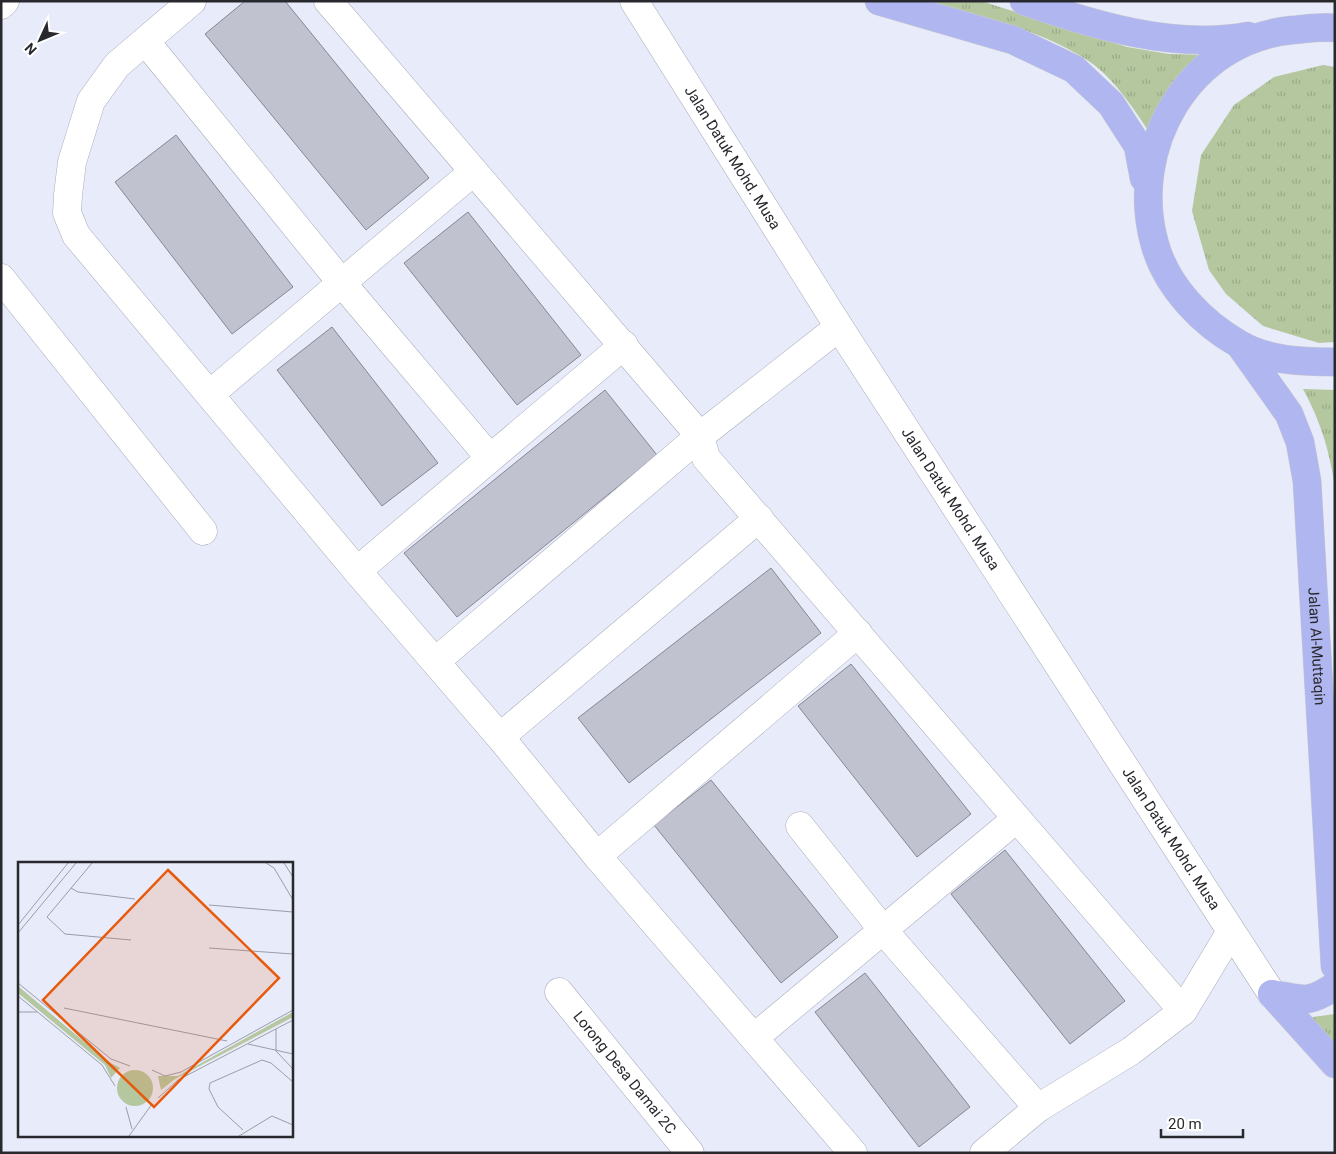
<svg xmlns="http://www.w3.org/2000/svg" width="1336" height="1154" viewBox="0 0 1336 1154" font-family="Roboto,sans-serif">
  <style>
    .grass { fill: url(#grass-tufts) }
    .building { fill: #c0c2d0; stroke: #858794 }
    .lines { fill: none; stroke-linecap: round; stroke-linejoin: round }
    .minor-casing { stroke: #a9abb9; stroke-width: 29 }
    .major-casing { stroke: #cbcccd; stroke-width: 29 }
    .minor { stroke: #fff; stroke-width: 28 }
    .major { stroke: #b0b6ef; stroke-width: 28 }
    .labels { text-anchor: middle; stroke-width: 4; stroke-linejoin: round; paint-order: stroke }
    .street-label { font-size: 15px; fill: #28292e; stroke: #fff }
    .inset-road { fill: none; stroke: #9b9da8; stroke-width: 1 }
    .view { fill: #e8590c; fill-opacity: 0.15; stroke: #e8590c; stroke-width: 2.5 }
    .inset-edge { fill: none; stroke: #28292e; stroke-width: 2.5 }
  </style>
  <defs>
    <pattern id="grass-tufts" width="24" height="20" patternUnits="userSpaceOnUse" patternTransform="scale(1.25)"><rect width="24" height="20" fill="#b4c79f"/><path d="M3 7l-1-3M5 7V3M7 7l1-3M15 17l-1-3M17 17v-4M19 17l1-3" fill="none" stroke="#9bab89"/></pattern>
  </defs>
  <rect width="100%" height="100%" fill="#e8ebf9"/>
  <path class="grass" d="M929 1H981L1127 47 1169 54 1212 55 1155 141C1138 115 1116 80 1090 62 1043 30 982 17 929 1Z
    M1323 65 1335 67V342L1319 343 1263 326 1226 294 1209 270 1192 211 1201 155 1234 105 1274 77Z
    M1303 389 1335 390V489C1330 452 1321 422 1303 389Z
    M1335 1014V1053L1305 1018Z"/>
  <path class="building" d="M245 1H285L429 178 366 230 205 34Z
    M176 135 293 287 232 334 115 182Z
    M468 212 581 355 517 405 404 263Z
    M332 327 438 463 382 506 277 370Z
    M605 390 657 455 457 617 404 553Z
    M771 568 821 633 629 783 578 718Z
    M851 664 971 814 917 857 798 706Z
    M711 780 838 937 781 983 654 825Z
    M1005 850 1125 1001 1070 1044 951 894Z
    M865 973 970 1107 919 1147 815 1012Z"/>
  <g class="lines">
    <g class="minor-casing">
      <g id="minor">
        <path d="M192 1 117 65 91 101 72 162 68 195 67 213 76 235 357 571 500 737 597 856 853 1153"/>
        <path d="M328 1 700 436 706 458 1183 1011 1131 1051 1038 1108 984 1153"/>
        <path id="s1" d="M634 1 839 327 1272 994"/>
        <path d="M1 5 5 1"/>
        <path d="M146 42 341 282 490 458"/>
        <path d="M1 278 203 531"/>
        <path d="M210 394 473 172"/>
        <path d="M357 571 624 345"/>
        <path d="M436 661 700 436 839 327"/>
        <path d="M500 737 759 518"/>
        <path d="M800 826 883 930 1038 1108"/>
        <path d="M597 856 858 633"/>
        <path id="s2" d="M559 992 690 1153"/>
        <path d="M1183 1011 1230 933"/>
        <path d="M755 1037 1016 819"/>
      </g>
    </g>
    <g class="major-casing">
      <g id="major">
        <path d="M879 1 1013 40 1074 69 1111 104 1138 146 1144 178"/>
        <path d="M1024 1C1093 25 1175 50 1248 36"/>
        <path d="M1335 28C1322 26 1306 29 1293 30 1189 39 1127 148 1155 245 1167 287 1202 323 1239 344 1268 361 1303 362 1335 362"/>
        <path id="s3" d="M1240 345 1289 414 1300 442 1307 481 1335 966"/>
        <path d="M1272 994 1335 1064"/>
        <path d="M1272 994C1303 999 1307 1005 1335 986"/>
      </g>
    </g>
    <use href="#minor" class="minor"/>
    <use href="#major" class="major"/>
  </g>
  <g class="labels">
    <g class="street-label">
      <text dy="5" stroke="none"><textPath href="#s1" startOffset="185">Jalan Datuk Mohd. Musa</textPath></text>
      <text dy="5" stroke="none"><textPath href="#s1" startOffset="590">Jalan Datuk Mohd. Musa</textPath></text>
      <text dy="5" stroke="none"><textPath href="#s3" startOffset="320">Jalan Al-Muttaqin</textPath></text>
      <text dy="5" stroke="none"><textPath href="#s1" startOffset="995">Jalan Datuk Mohd. Musa</textPath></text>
      <text dy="5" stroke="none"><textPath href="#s2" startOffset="104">Lorong Desa Damai 2C</textPath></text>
    </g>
  </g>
  <g transform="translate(18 862)">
    <rect width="275" height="275" fill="#e8ebf9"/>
    <path d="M0 124 89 199 102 206 93 216 87 203 0 131ZM275 150V155L157 217 143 228 140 214H160ZM99 226a18 18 0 1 1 36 0a18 18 0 1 1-36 0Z" fill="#b4c79f"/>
    <path class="inset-road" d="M74 1 29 55 47 72 113 78M248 1 256 6 275 38M266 1 275 15M53 26 60 30 117 37M191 43 275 50M0 63 50 1M0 71 58 1M191 86 275 92M0 121 93 197 112 204M0 134 84 203 97 224M46 146 209 179M0 150H19M230 182 275 192M258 189 275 207M258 189V167M134 208 147 214 163 210 275 148M140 236 160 218 275 158M108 245 114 267M225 268 200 245 191 227 192 221 244 198 253 201 275 220M111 274 134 242M221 274 254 254 275 263"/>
    <path class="view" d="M150 8 261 116 136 245 25 138Z"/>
    <rect width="275" height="275" class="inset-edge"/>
  </g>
  <rect width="1336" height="1154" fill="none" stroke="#28292e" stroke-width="5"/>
  <g transform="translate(40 40) rotate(226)" stroke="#ffffff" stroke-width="4" paint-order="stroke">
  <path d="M0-4L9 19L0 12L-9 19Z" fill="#28292e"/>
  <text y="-8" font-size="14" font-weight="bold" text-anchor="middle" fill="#28292e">N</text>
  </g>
  <path d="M1161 1129v8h82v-8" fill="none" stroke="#28292e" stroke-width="2.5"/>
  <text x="1168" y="1129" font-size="15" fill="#28292e" stroke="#ffffff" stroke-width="4" paint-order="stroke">20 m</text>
</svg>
